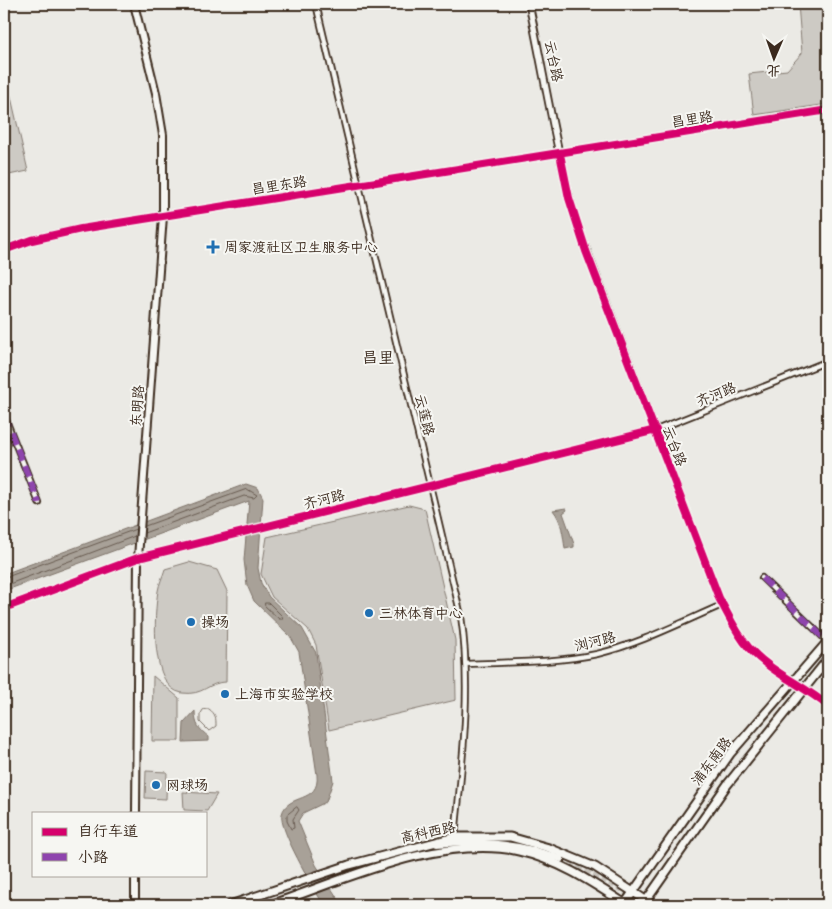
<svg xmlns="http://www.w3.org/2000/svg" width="832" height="909" viewBox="0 0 832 909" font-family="Delius,'LXGW WenKai TC',sans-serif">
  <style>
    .green { fill: #cdcac4; stroke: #847a71 }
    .water { fill: #a8a198; stroke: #7c7167 }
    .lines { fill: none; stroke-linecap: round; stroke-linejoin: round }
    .shore { stroke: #675a4f; stroke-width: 1 }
    .stream { stroke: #7c7167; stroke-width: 1 }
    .secondary-tunnel { stroke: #c8c4bd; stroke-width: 6; stroke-dasharray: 6 3; stroke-linecap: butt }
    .minor-casing { stroke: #3b2a1e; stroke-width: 8 }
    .tertiary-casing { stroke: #3b2a1e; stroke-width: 9 }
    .secondary-casing { stroke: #3b2a1e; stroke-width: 10 }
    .primary-casing { stroke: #3b2a1e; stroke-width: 11 }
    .minor { stroke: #f6f6f2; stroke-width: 4.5 }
    .tertiary { stroke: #f6f6f2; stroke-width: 5.5 }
    .secondary { stroke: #f6f6f2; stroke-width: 6 }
    .primary { stroke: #f6f6f2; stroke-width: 7 }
    .quiet { stroke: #8e44ad; stroke-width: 6; stroke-dasharray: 12 6; stroke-linecap: butt }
    .cycleway-casing { stroke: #f6f6f2; stroke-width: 11 }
    .cycleway { stroke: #d6006c; stroke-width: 8 }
    .poi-dot { fill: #1f6fb2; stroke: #f6f6f2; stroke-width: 2 }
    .labels { text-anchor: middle; stroke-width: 4; stroke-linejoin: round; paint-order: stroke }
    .street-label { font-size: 14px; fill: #3b2a1e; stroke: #f6f6f2 }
    .poi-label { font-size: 14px; fill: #3b2a1e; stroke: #f6f6f2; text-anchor: start }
    .quarter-label { font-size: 16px; fill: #3b2a1e; stroke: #f6f6f2 }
  </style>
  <rect width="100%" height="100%" fill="#ebeae5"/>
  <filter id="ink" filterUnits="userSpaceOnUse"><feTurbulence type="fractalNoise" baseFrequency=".02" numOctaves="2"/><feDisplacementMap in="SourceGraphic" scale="10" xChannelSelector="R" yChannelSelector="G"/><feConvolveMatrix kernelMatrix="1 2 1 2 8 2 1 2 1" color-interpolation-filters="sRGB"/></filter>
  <g filter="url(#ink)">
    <path class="green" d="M798 4H828V104L754 115 749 74 787 70 802 53Z
      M4 80 8 84 28 171 4 176Z
      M409 505 425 509 455 640 456 700 329 730 316 645 308 629 272 597 261 574 267 537Z
      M189 562 217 570 227 591 226 682C208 682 204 696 182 693 150 688 154 615 158 591 159 584 163 576 165 569Z
      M153 676 179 698V741H152Z
      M146 771 167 772 166 799 145 798Z
      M183 792 217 794 207 811 184 810Z"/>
    <path class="water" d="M246 484 258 488 263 498 258 568 261 583 269 597 302 628 316 653 333 781 326 802 303 813 298 821 316 865 342 905 323 904C314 888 278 829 282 814 287 793 320 804 317 775L299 652 290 636 254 601 247 585 244 560 249 501 4 591V574Z
      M566 508 567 510 563 513 574 544V547L565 549C563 535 562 521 553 510Z
      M195 711C195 725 199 729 209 737V741L183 742 184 723Z"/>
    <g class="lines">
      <path class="shore" d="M144 533 244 496 254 498 257 495 247 489 145 526
        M4 578 136 529
        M4 586 135 536
        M265 603H269L282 616 283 619H279L265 606Z
        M297 807 299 810 293 819 294 828 291 829 287 821V815Z"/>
      <path class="stream" d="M209 709C216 714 216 718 216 726L209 731 200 722V715L203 710Z"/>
      <path class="secondary-tunnel" d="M561 859 620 888 643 905"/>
      <g class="minor-casing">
        <path id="minor" d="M316 4 461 616C472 690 462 763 455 837
          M4 415 39 503
          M762 578 828 642
          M4 608 138 558 656 430 828 361
          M466 664C509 662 554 663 597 654 640 644 682 622 722 605"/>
      </g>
      <g class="tertiary-casing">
        <path id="tertiary" d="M529 4C545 78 556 154 578 227L719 598C729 616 736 633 749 648 772 673 803 685 828 706
          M4 250 32 240 81 229 828 110"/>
      </g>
      <g class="secondary-casing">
        <path id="secondary" d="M134 4 156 93 163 135V216L138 558 136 813
          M437 844C480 840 520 843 561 859
          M135 905V875"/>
      </g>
      <g class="primary-casing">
        <path id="primary" d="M230 905 349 865 455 837H510L549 848 595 867 653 905
          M270 905C344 880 440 834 519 851 559 860 593 883 627 905
          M624 905 730 754 828 641
          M643 905 727 785 828 659"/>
      </g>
      <use href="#minor" class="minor"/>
      <use href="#tertiary" class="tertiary"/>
      <use href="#secondary" class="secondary"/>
      <use href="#primary" class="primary"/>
      <path class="quiet" d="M4 415 39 503
        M762 578 828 642"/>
      <g class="cycleway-casing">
        <path id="cycleway" d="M560 154 569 198 586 251 719 598C729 616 736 633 749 648 772 673 803 685 828 706
          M4 250 32 240 81 229 828 110
          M4 608 138 558 656 430"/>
      </g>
      <use href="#cycleway" class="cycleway"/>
    </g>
  </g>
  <g class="poi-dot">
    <path d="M210.5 239.5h5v5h5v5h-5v5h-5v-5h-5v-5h5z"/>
    <circle cx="369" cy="613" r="5"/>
    <circle cx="191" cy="622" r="5"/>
    <circle cx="225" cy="694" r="5"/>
    <circle cx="156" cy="785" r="5"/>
  </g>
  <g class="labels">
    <g class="street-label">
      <text transform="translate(554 61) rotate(78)" y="5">云台路</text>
      <text transform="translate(692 119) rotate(-9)" y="5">昌里路</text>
      <text transform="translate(279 185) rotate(-9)" y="5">昌里东路</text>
      <text transform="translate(716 394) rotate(-22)" y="5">齐河路</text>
      <text transform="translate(137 406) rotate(-86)" y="5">东明路</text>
      <text transform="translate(425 415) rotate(76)" y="5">云莲路</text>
      <text transform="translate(675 446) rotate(69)" y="5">云台路</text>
      <text transform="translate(324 499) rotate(-14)" y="5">齐河路</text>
      <text transform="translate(595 641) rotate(-14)" y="5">浏河路</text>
      <text transform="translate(711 761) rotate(-53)" y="5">浦东南路</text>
      <text transform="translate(428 832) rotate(-12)" y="5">高科西路</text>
    </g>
    <g class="poi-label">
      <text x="224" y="252">周家渡社区卫生服务中心</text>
      <text x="379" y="618">三林体育中心</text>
      <text x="201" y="627">操场</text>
      <text x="235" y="699">上海市实验学校</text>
      <text x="166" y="790">网球场</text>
    </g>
    <g class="quarter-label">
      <text x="378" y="363">昌里</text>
    </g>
  </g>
  <rect width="832" height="909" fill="none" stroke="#f6f6f2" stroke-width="20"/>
  <rect x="10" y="10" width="812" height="889" fill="none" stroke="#3b2a1e" stroke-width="2" filter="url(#ink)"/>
  <rect x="32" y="812" width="175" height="65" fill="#f6f6f2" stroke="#aba49d"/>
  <rect x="42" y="828" width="25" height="8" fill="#d6006c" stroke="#aba49d"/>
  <text x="78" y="836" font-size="15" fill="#3b2a1e">自行车道</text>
  <rect x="42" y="853" width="25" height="8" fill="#8e44ad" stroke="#aba49d"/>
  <text x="78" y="862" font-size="15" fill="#3b2a1e">小路</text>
  <g transform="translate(774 58) rotate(182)" stroke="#f6f6f2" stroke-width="4" paint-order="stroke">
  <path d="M0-4L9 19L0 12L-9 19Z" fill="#3b2a1e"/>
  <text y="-8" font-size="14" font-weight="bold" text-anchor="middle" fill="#3b2a1e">北</text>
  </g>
</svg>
